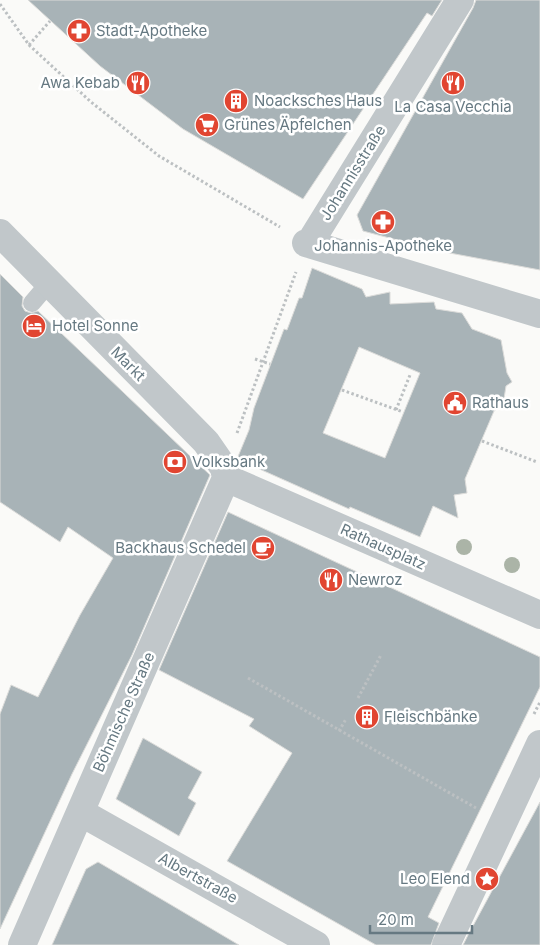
<svg xmlns="http://www.w3.org/2000/svg" width="540" height="945" viewBox="0 0 540 945" font-family="Inter,sans-serif">
  <style>
    .building { fill: #a8b3b7; stroke: #dcdcda; fill-rule: evenodd }
    .lines { fill: none; stroke-linecap: round; stroke-linejoin: round }
    .path { stroke: #bcc0c2; stroke-width: 3; stroke-dasharray: 2.5 2.5; stroke-linecap: butt }
    .lane { stroke: #c1c7ca; stroke-width: 18 }
    .street { stroke: #c1c7ca; stroke-width: 28 }
    .tree { fill: #abb4a7 }
    .labels { text-anchor: middle; stroke-width: 5; stroke-linejoin: round; paint-order: stroke }
    .poi-label { font-size: 15px; fill: #667982; stroke: #fff; text-anchor: start }
    .street-label { font-size: 15px; fill: #667982; stroke: #fff }
  </style>
  <rect width="100%" height="100%" fill="#fafaf8"/>
  <path class="building" d="M28 0H442L432 16 427 13 303 199 183 129 100 66Z
    M476 0H540V270L439 251 363 231 357 215 473 8Z
    M312 268 362 289 366 297 390 292V304L434 302 436 309 462 313 472 329 501 340 507 373 512 382 506 386 503 405 494 411 465 479 467 493 454 495 458 518 433 506 420 537 350 507 349 509 237 459 249 430 254 408 284 329 287 330 299 298H302ZM359 347 420 373 385 458 323 433Z
    M0 274 23 297 22 306 25 311 31 313 38 311 210 475 132 655 72 774 0 929V714L11 685 38 697 80 615 113 558 68 527 60 542 0 502Z
    M228 512 540 657V687L428 917 439 923 431 945H376L227 861 292 753 249 726 254 719 159 670Z
    M143 738 202 772 188 798 196 803 179 836 116 799Z
    M540 802V945H463L467 937Z
    M98 862 173 906 239 945H52L86 869Z"/>
  <g class="lines">
    <path class="path" d="M0 4 29 45 91 102 159 156 280 227
      M29 45 50 21
      M255 359 270 364
      M342 390 403 412
      M396 410 410 375
      M237 433 296 272
      M482 441 537 462
      M248 678 476 808
      M358 698 381 655
      M534 714 540 702
      M339 731 346 719"/>
    <path class="lane" d="M32 303 49 283"/>
    <path class="street" d="M0 233 206 442 224 468 226 478
      M306 243 540 314
      M309 244 460 0
      M226 478 540 615
      M80 812 316 945
      M22 945 226 478
      M446 945 540 744"/>
  </g>
  <g class="tree">
    <circle cx="464" cy="547" r="8"/>
    <circle cx="512" cy="565" r="8"/>
  </g>
  <defs>
    <g id="pharmacy-disc" transform="scale(1.25)"><circle r="9.5" fill="#e14531" stroke="#fff"/><path d="M-2-6h4v4h4v4h-4v4h-4v-4h-4v-4h4Z" fill="#fff"/></g>
    <g id="restaurant-disc" transform="scale(1.25)"><circle r="9.5" fill="#e14531" stroke="#fff"/><path d="M-5-6h1v4h1v-4h1v4h1v-4h1v5L-1.5 .5V6h-2V.5L-5-1ZM5-6V6H3V1.5H1.5Q1.5-4 5-6Z" fill="#fff"/></g>
    <g id="building-disc" transform="scale(1.25)"><circle r="9.5" fill="#e14531" stroke="#fff"/><path d="M-4-6H4V6H1V3H-1V6H-4ZM-2.5-4.3h1.7v1.8h-1.7ZM.8-4.3h1.7v1.8H.8ZM-2.5-1h1.7V.8h-1.7ZM.8-1h1.7V.8H.8Z" fill="#fff"/></g>
    <g id="supermarket-disc" transform="scale(1.25)"><circle r="9.5" fill="#e14531" stroke="#fff"/><path d="M-6-5.5h2.5l.6 2H6L4.5 2H-2.5L-4.4-4H-6ZM-1.5 3.2a1.3 1.3 0 1 0 .1 0ZM3 3.2a1.3 1.3 0 1 0 .1 0Z" fill="#fff"/></g>
    <g id="hotel-disc" transform="scale(1.25)"><circle r="9.5" fill="#e14531" stroke="#fff"/><path d="M-6-4.5h1.5V1H6V5H4.5V3h-9V5H-6ZM-4 0a1.8 1.8 0 1 1 3.6 0ZM.5 0V-2.5h3Q6-2.5 6 0Z" fill="#fff"/></g>
    <g id="civic-disc" transform="scale(1.25)"><circle r="9.5" fill="#e14531" stroke="#fff"/><path d="M-.6-6.5H3V-4.5H.6V-3L4-1V1h2V6H-6V1h2V-1L-.6-3ZM-1.2 2.5V6h2.4V2.5Z" fill="#fff"/></g>
    <g id="bank-disc" transform="scale(1.25)"><circle r="9.5" fill="#e14531" stroke="#fff"/><path d="M-6-4H6V4H-6ZM0-2.3a2.3 2.3 0 1 0 0 4.6a2.3 2.3 0 1 0 0-4.6Z" fill="#fff"/></g>
    <g id="cafe-disc" transform="scale(1.25)"><circle r="9.5" fill="#e14531" stroke="#fff"/><path d="M-5.5-4.5H6V0H3Q3 3.5 0 3.5H-2.5Q-5.5 3.5-5.5 0ZM3-3.2v2h1.7v-2ZM-6 4.5H4V6H-6Z" fill="#fff"/></g>
    <g id="sight-disc" transform="scale(1.25)"><circle r="9.5" fill="#e14531" stroke="#fff"/><path d="M0-6L1.8-2.2L6-1.7L2.9 1.2L3.7 5.4L0 3.3L-3.7 5.4L-2.9 1.2L-6-1.7L-1.8-2.2Z" fill="#fff"/></g>
  </defs>
  <g fill-rule="evenodd">
    <use href="#pharmacy-disc" x="79" y="31"/>
    <use href="#restaurant-disc" x="138" y="83"/>
    <use href="#restaurant-disc" x="453" y="83"/>
    <use href="#building-disc" x="236" y="101"/>
    <use href="#supermarket-disc" x="207" y="125"/>
    <use href="#pharmacy-disc" x="383" y="222"/>
    <use href="#hotel-disc" x="34" y="326"/>
    <use href="#civic-disc" x="455" y="403"/>
    <use href="#bank-disc" x="175" y="462"/>
    <use href="#cafe-disc" x="263" y="548"/>
    <use href="#restaurant-disc" x="331" y="580"/>
    <use href="#building-disc" x="367" y="717"/>
    <use href="#sight-disc" x="487" y="879"/>
  </g>
  <g class="labels">
    <g class="poi-label">
      <text x="96" y="36">Stadt-Apotheke</text>
      <text x="120" y="88" text-anchor="end">Awa Kebab</text>
      <text x="254" y="106">Noacksches Haus</text>
      <text x="453" y="112" text-anchor="middle">La Casa Vecchia</text>
      <text x="224" y="130">Grünes Äpfelchen</text>
      <text x="383" y="251" text-anchor="middle">Johannis-Apotheke</text>
      <text x="52" y="331">Hotel Sonne</text>
      <text x="472" y="408">Rathaus</text>
      <text x="192" y="467">Volksbank</text>
      <text x="246" y="553" text-anchor="end">Backhaus Schedel</text>
      <text x="348" y="585">Newroz</text>
      <text x="384" y="722">Fleischbänke</text>
      <text x="470" y="884" text-anchor="end">Leo Elend</text>
    </g>
    <g class="street-label">
      <text transform="translate(353 173) rotate(-58)" y="5">Johannisstraße</text>
      <text transform="translate(128 364) rotate(45)" y="5">Markt</text>
      <text transform="translate(383 547) rotate(24)" y="5">Rathausplatz</text>
      <text transform="translate(124 712) rotate(-66)" y="5">Böhmische Straße</text>
      <text transform="translate(198 878) rotate(29)" y="5">Albertstraße</text>
    </g>
  </g>
  <path d="M370 925v8h102v-8" fill="none" stroke="#667982" stroke-width="2.5"/>
  <text x="378" y="925" font-size="15" fill="#667982" stroke="#ffffff" stroke-width="4" paint-order="stroke">20 m</text>
</svg>
